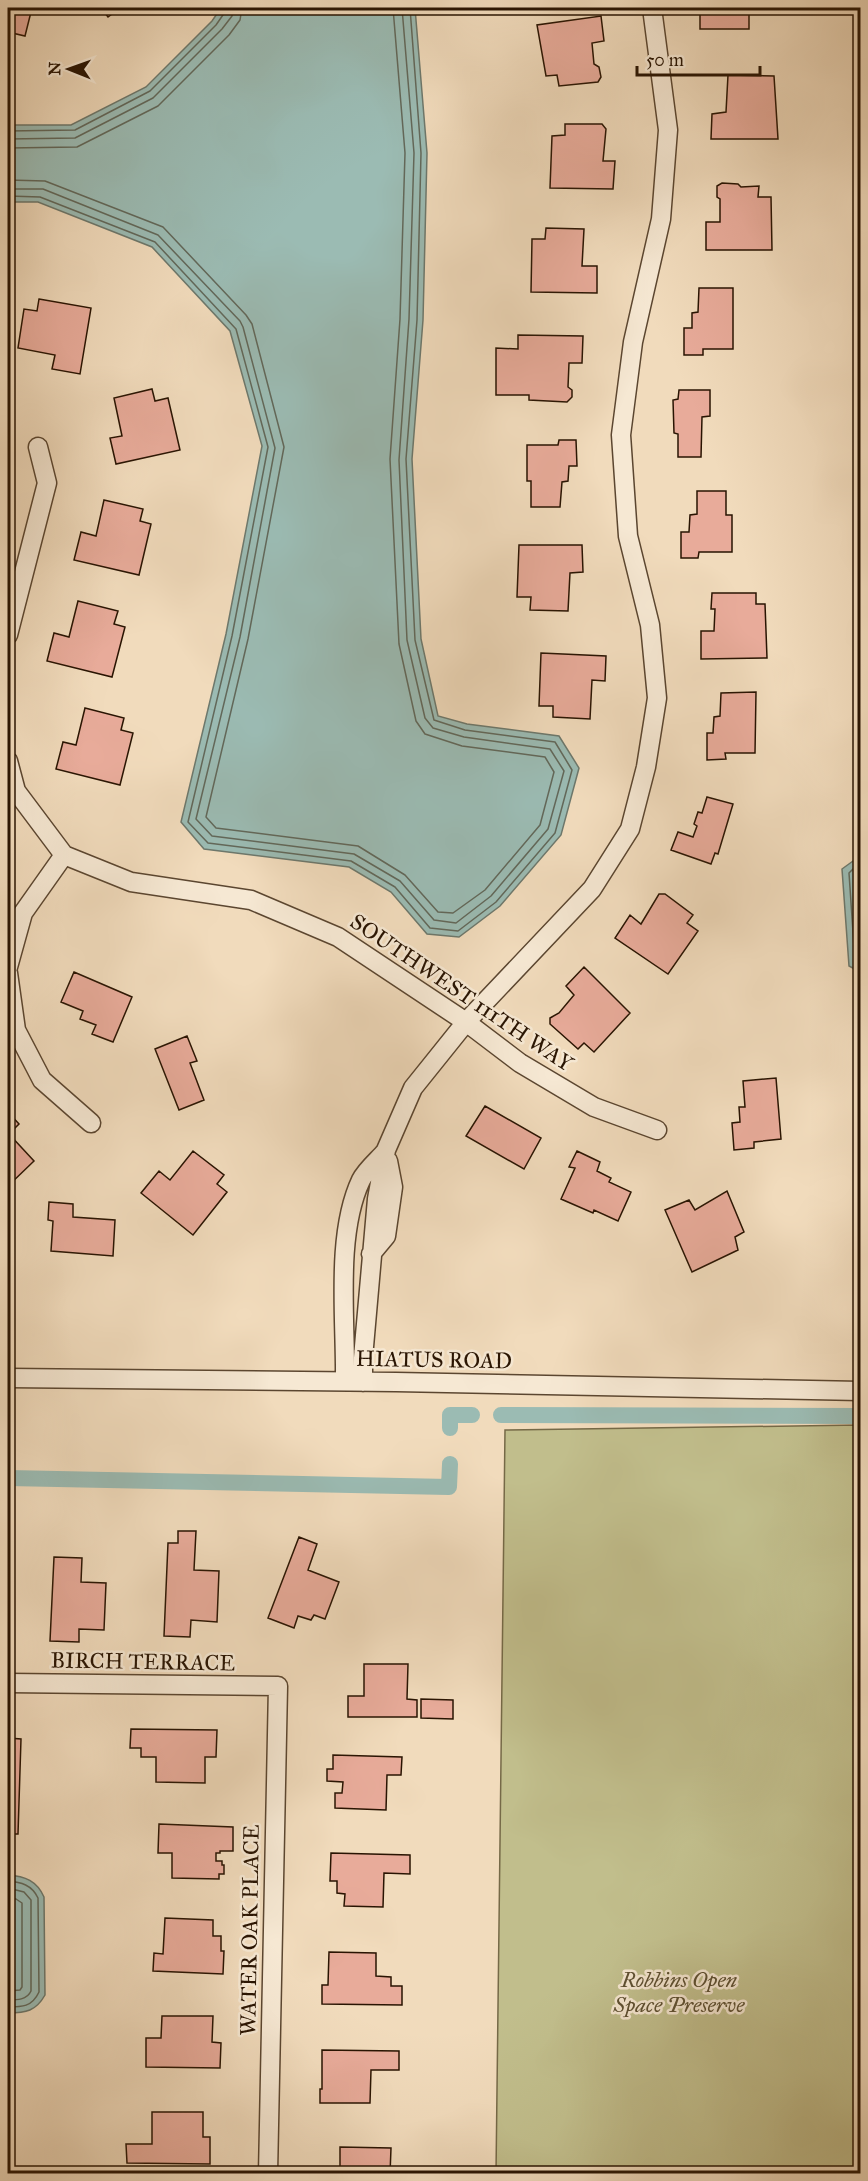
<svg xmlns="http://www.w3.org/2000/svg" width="868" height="2181" viewBox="0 0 868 2181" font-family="'IM FELL Great Primer',serif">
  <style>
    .green { fill: #c1be8c; stroke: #756947; stroke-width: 1.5 }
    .water { fill: #9bbbb3; stroke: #6d786c; stroke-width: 1.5 }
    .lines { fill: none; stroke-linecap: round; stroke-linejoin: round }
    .shore { stroke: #62685a; stroke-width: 1.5 }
    .canal { stroke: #9bbbb3; stroke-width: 16 }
    .building { fill: #e8ab9a; stroke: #291402; stroke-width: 1.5 }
    .minor-casing { stroke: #5b4630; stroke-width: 21 }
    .minor { stroke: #f6e8d3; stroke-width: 18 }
    .labels { text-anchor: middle; stroke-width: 5; stroke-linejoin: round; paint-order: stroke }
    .street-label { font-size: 22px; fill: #291402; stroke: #f6e8d3 }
    .park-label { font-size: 22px; font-style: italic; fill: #5e5032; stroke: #f6e8d3 }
  </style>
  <rect width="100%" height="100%" fill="#f1dbbc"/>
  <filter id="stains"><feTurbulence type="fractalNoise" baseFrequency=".00333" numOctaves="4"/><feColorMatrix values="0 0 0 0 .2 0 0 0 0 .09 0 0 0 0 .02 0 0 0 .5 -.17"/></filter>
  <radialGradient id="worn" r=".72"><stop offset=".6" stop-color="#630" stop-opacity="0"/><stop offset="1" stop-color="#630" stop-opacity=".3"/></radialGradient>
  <path class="green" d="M860 1425V2173H496L505 1430Z"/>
  <path class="water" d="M221 8H415L427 153 423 320 412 459 421 639 438 716 467 724 559 736 579 768 561 835 500 906 459 937 427 934 391 892 349 867 204 849 181 822 226 634 262 446 230 331 152 247 38 202H8V125H71L146 87 212 21Z
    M853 861 860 864V972L849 966 842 869Z
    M8 1875C25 1876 37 1881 44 1897L45 1995C36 2011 26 2013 8 2013Z"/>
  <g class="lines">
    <path class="shore" d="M8 131 75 130 150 91 216 25 225 12 226 8
      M8 139 75 138 153 98 222 29 232 16 233 8
      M8 148 77 147 158 106 229 35 240 20 242 8
      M8 180 45 181 163 227 246 315 252 324 284 447 248 639 206 817 216 828 358 846 405 875 438 912 453 913 485 890 540 825 554 772 545 757 462 746 425 734 416 721 399 644 390 459 400 319 405 153 393 8
      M8 189H43L158 235 240 321 243 327 275 448 240 637 196 819 212 836 354 854 400 881 434 920 456 923 491 896 548 829 564 771 550 749 464 737 433 728 425 718 407 640 399 460 409 319 414 153 402 8
      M8 196 40 197 155 242 236 329 268 447 232 636 188 822 208 843 351 861 395 887 430 928 458 931 496 902 555 833 572 770 555 742 465 730 434 720 415 640 406 459 417 320 421 153 410 8
      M860 869 854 868 849 873 855 962 860 967
      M8 1881C21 1882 32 1885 38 1898L39 1992C32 2007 22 2007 8 2007
      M8 1888 24 1892 31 1900V1991C27 2000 17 2000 8 2000
      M8 1897 16 1899 22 1903V1987L20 1990 8 1991"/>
    <path class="canal" d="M501 1415 860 1416
      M450 1428V1415H472
      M8 1478 449 1487 450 1464"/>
  </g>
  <path class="building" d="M8 8H32L25 36 12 33 9 44Z
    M101 8H120L108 17Z
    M700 8H749V29H700Z
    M601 16 604 41 592 43 594 64 599 67 601 77 598 82 559 86 557 75 546 76 537 25Z
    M728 75 774 76 778 139H711L712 114 726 112Z
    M565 124H602L606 129 603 161H615L613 189 550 188 552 136 565 135Z
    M722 183 738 184 741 187 759 186 758 197H771L772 250H706V222H720V199L717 197V186Z
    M546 228 584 229 582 266H597V293L531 292 532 239H545Z
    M699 288H733V349H703V355H684V328H692V313L698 312Z
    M39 299 91 308 80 374 52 369 55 355 18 348 24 309 37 311Z
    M518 335 583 336 582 363H569L568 387 572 390V397L567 402 529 400V395H496V348L518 349Z
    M152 389 155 401 168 398 180 450 116 464 110 438 122 436 114 398Z
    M679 390H710V416L702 417 701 457H678V434L674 433 673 400 678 399Z
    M559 440H576L577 466H569L568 481 562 482 560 507H531V481H527V445H558Z
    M697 491H726V515H732V552H699L698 558H681V532H689L690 515 697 514Z
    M104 500 143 509 140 521 151 524 139 575 74 560 81 532 96 536Z
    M519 545H582L583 572 570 573 568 611 530 610 531 597H517Z
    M712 593H756V604H765L767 658 701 659V631H714L715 609H711Z
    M78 601 118 611 114 624 125 627 112 677 47 661 54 633 69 637Z
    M541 653 606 656 605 681 592 680 590 719 553 717V706H539Z
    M756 692 755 753H725L726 759 707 760V733H713L714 717 720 716 721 693Z
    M85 708 124 718 121 730 133 733 120 785 56 769 63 742 76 745Z
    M707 797 733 804 718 854 715 853 711 864 671 850 678 832 693 837 697 826 694 824 698 812 702 813Z
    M659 894H665L693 915 687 923 698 931 668 974 615 938 630 915 641 924Z
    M584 967 630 1013 594 1052 584 1043 578 1049 550 1024V1018L559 1013 574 995 566 986Z
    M74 972 132 997 113 1042 92 1034 96 1025 80 1019 83 1011 61 1002Z
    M187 1036 197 1061 190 1063 204 1100 179 1110 155 1049Z
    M776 1078 781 1139 754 1142V1148L734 1150 732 1123 740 1122 739 1107H745L743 1081Z
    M485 1106 541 1138 524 1169 466 1136Z
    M8 1112 19 1124 9 1134 34 1161 8 1186Z
    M193 1151 224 1175 217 1184 227 1192 193 1235 141 1193 159 1171 170 1180Z
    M577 1151 600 1162 597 1171 611 1178 609 1182 631 1192 618 1221 594 1210 593 1213 561 1199 575 1168 569 1167Z
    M727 1191 744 1232 735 1237 738 1250 692 1272 665 1210 689 1200 695 1210Z
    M49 1202 73 1204V1217L115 1220 113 1256 51 1251 53 1221 48 1220Z
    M178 1531H196L194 1570 219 1571 217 1622 191 1620 190 1637 164 1636 168 1543H178Z
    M299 1537 317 1544 308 1570 339 1582 325 1619 314 1615 311 1620 298 1616 294 1628 268 1618Z
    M54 1557 82 1558 81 1582 106 1583 104 1630 79 1629V1642L50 1641Z
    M364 1664H408L407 1699 417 1700V1717H348V1696H364Z
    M421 1699 453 1700V1719L421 1718Z
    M131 1729 217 1730 216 1757H205V1783L156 1782V1757H141V1748H130Z
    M8 1738 21 1739 18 1834H8Z
    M333 1755 402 1757 401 1775H387L386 1810 335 1808V1793H342L343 1782 327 1781V1769H333Z
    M159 1824 233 1827V1851H220V1853H216V1861H222V1865H224V1874H219V1879L172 1878V1853H158Z
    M331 1853 410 1855V1874L384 1873 383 1907 344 1906 345 1894 337 1893V1881H330Z
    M165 1918 213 1920V1936H221V1951H224L223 1974 153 1971 154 1953 163 1954Z
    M329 1952 376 1953V1976L391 1977V1986H402V2005L322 2004V1985H328Z
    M162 2016H213L212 2042 221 2043 220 2068 146 2067V2038H161Z
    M322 2050 399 2051V2070H371L370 2103H320V2089H322Z
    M8 2085H13L10 2161 8 2160Z
    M152 2112H203V2137H210V2164L127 2163 126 2144H152Z
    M340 2147 391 2148 390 2174H331V2171H340Z"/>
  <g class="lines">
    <g class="minor-casing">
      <path id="minor" d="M8 635 47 483 38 447
        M8 761 16 791 64 855
        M64 855 131 882 251 900 338 937 466 1022 520 1063 594 1107 657 1130
        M8 967 23 913 64 855
        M8 973 16 1030 42 1080 91 1123
        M371 1254 386 1236 393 1187 388 1161
        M8 1378 396 1382 860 1391
        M345 1381C346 1320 335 1235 361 1180 366 1170 378 1160 385 1152
        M363 1382V1358L377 1199 386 1150 413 1088 466 1022 592 889 630 829 646 767 657 698 650 625 628 536 621 435 633 342 661 219 668 130 652 8
        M8 1683 278 1686 268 2174"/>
    </g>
    <use href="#minor" class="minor"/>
  </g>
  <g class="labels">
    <g class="street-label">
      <text transform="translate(462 992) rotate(34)" y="8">SOUTHWEST 111TH WAY</text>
      <text transform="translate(434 1359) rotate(1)" y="8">HIATUS ROAD</text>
      <text transform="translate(143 1661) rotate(1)" y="8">BIRCH TERRACE</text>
      <text transform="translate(249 1930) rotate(-89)" y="8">WATER OAK PLACE</text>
    </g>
    <g class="park-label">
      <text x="679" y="1987">Robbins Open<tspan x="679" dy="25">Space Preserve</tspan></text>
    </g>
  </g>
  <rect width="868" height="2181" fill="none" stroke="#f1dbbc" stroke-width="30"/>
  <rect x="9" y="9" width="850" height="2163" fill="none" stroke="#291402" stroke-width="3"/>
  <rect x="15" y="15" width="838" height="2151" fill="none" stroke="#291402" stroke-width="1.5"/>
  <g transform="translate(69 69) rotate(271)" stroke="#f6e8d3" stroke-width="4.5" paint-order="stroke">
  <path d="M0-4.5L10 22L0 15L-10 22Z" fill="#291402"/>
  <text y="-9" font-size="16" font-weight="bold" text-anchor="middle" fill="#291402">N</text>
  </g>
  <path d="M637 66v9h123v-9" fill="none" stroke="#291402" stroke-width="3"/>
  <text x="646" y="66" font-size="18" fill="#291402" stroke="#f6e8d3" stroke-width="4.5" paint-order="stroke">50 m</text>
  <rect width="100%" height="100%" filter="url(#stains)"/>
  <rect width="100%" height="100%" fill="url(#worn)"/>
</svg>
